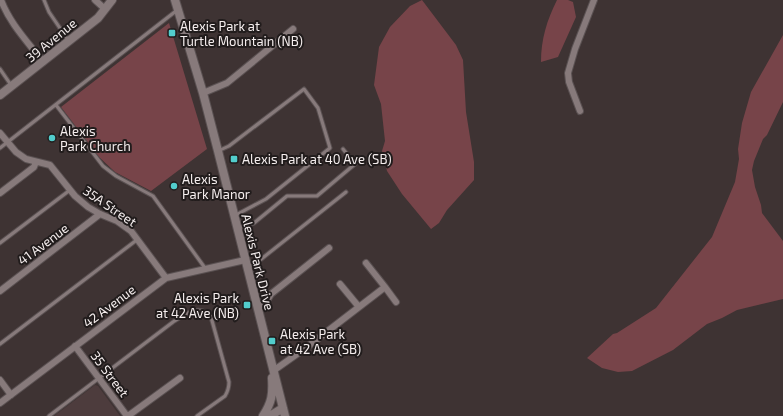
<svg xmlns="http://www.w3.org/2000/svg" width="783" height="416" viewBox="0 0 783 416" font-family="'Exo 2',sans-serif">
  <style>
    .built { fill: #4d3c3d }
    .green { fill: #774449 }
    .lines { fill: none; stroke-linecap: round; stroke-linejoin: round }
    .service-casing { stroke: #5a5152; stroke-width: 5 }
    .minor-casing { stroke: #5a5152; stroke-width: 8 }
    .tertiary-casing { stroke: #5a5152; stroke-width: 10 }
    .service { stroke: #877a7b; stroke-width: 3 }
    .minor { stroke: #877a7b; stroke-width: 6 }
    .tertiary { stroke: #877a7b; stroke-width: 8 }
    .poi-dot { fill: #52cdcc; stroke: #211c1c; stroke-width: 1.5 }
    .labels { text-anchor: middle; stroke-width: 4; stroke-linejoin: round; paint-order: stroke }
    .poi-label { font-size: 13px; fill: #f5eeee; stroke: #211c1c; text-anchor: start }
    .street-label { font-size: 13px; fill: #f5eeee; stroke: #211c1c }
  </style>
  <rect width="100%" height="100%" fill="#3e3333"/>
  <path class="built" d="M95 385 98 386 120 416H54Z"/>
  <path class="green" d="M422 0 456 45 463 60 466 112 474 162V180L447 210 439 223 431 229 402 194 387 171 382 151 385 141 381 104 374 85 379 47 390 27 410 6Z
    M557 0H568L573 2 576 17 558 57 541 62C541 39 547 20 557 0Z
    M169 23 207 149 151 191 115 172 99 157 61 107Z
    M783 35V102L767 135 763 139 754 161 752 170 755 187 761 205 762 213 783 241V299L737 310 722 318 707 324 673 350 632 371 618 372 602 368 587 358 613 334 617 333 656 308 712 237 735 182 739 159 738 149 742 123 751 92Z"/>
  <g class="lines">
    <g class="service-casing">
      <path id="service" d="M44 0 49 12 68 40
        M0 69 11 85
        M56 105 103 166 116 176 153 196 205 268
        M0 148 176 11
        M218 151 229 146 304 89 318 108 330 148 266 199 234 216
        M238 228 254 223 287 196H317L355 164 343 149
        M0 243 70 190
        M248 267 255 264 346 192
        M0 344 138 239
        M49 416 173 322C185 314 200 303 211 317L229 382C229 387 228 391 225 396L197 416"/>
    </g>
    <g class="minor-casing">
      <path id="minor" d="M1 0C10 24 28 42 43 62
        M95 0 105 9
        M203 93 227 83 293 29
        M580 111 569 82 568 73 575 49 594 0
        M0 133 16 152 26 159 50 165 75 196 88 207 100 214 117 221 131 231 166 278
        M0 193 34 167 36 162
        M366 263 385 287
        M340 284 359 307
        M0 291 100 214
        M257 306 265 304 271 294 329 248
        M75 346 127 416
        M273 371 307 347 385 287 396 302
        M0 380 11 395
        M0 403 166 278 245 260
        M128 416 180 378"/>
    </g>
    <g class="tertiary-casing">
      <path id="tertiary" d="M175 0 203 93 218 151 285 416
        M0 95 98 18 112 0
        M263 416C272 402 273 394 272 378
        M270 416 283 408"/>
    </g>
    <use href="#service" class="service"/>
    <use href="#minor" class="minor"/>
    <use href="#tertiary" class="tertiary"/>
  </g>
  <g class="poi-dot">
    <rect x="168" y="29" width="8" height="8" rx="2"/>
    <circle cx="52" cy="138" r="4"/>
    <rect x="230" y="155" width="8" height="8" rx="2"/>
    <circle cx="174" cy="186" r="4"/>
    <rect x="243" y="301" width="8" height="8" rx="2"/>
    <rect x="268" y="337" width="8" height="8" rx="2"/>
  </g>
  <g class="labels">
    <g class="poi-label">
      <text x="180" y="31">Alexis Park at<tspan x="180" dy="15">Turtle Mountain (NB)</tspan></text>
      <text x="60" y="136">Alexis<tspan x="60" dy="15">Park Church</tspan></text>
      <text x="242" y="164">Alexis Park at 40 Ave (SB)</text>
      <text x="182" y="184">Alexis<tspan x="182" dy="15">Park Manor</tspan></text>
      <text x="239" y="303" text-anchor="end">Alexis Park<tspan x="239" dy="15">at 42 Ave (NB)</tspan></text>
      <text x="280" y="339">Alexis Park<tspan x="280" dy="15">at 42 Ave (SB)</tspan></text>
    </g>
    <g class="street-label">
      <text transform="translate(51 40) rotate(-39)" y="5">39 Avenue</text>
      <text transform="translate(110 206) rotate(34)" y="5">35A Street</text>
      <text transform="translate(43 244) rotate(-37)" y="5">41 Avenue</text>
      <text transform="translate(258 262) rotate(76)" y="5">Alexis Park Drive</text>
      <text transform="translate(109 306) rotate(-37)" y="5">42 Avenue</text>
      <text transform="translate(110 374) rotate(53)" y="5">35 Street</text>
    </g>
  </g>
</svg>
